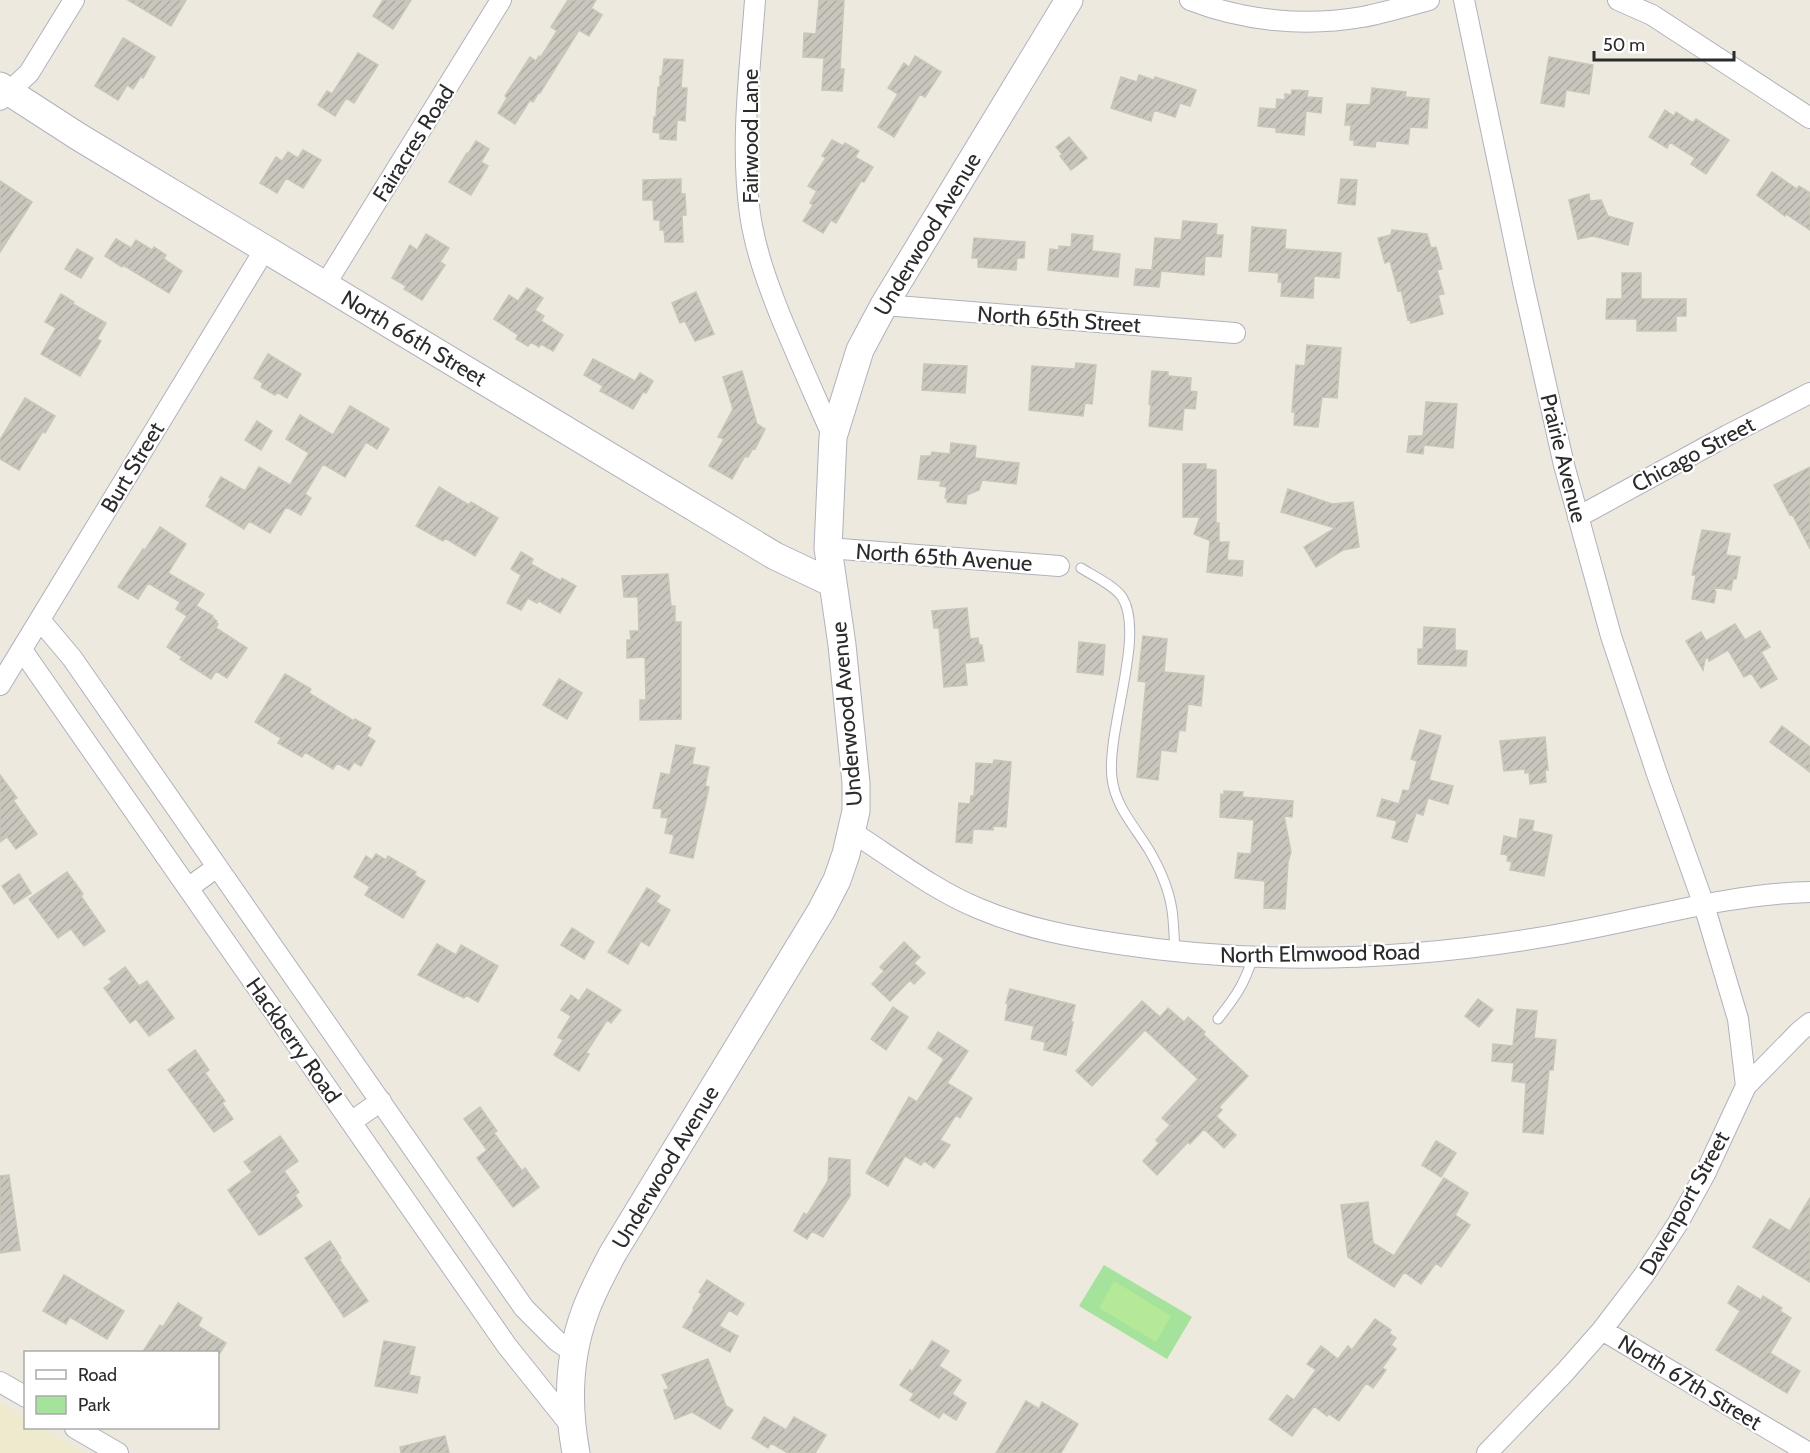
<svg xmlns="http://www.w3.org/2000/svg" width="1810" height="1453" viewBox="0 0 1810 1453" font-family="Cabin,sans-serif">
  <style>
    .education { fill: #eeeacd }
    .park { fill: #a5e29b }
    .pitch { fill: #b6e997 }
    .building { fill: url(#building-hatch); stroke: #c8c6b7; stroke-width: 1.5 }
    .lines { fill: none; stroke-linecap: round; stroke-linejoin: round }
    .lane-casing { stroke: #b1b1be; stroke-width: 11 }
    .street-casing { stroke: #b1b1be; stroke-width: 22 }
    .secondary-casing { stroke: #b1b1be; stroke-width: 29 }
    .lane { stroke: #fff; stroke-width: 9 }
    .street { stroke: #fff; stroke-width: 20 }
    .secondary { stroke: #fff; stroke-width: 27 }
    .labels { text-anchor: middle; stroke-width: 4.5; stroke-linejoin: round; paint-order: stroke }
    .street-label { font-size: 22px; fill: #2b2b2b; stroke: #fff }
  </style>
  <defs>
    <pattern id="building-hatch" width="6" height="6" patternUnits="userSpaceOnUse" patternTransform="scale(1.5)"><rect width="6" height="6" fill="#c8c6bd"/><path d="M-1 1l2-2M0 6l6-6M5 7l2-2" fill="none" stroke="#acaaa3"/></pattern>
  </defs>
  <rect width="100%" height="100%" fill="#ede9de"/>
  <path class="education" d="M0 1402 25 1418 26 1428H42L84 1453H0Z"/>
  <path class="park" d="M1104 1265 1192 1317 1167 1359 1079 1306Z"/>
  <path class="pitch" d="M1114 1281 1171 1316 1156 1342 1099 1308Z"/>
  <path class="building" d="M128 0H186L171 26Z
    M383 0H411L393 29 373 16Z
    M568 0H596L591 8 602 15 589 36 579 30 540 93 539 92 533 102 530 100 515 124 498 113 507 98 505 96 530 57 536 61 539 56 541 57 557 31 551 27Z
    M819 0H844L840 69H844L842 91 822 90 824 58 803 57 804 33 816 34Z
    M123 38 155 57 143 78 141 76 133 89 127 85 118 100 95 86Z
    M358 53 378 65 354 103 346 98 335 116 318 105 327 91 332 94Z
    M915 56 941 72 925 97 920 94 894 137 878 127 898 94 888 88 904 63 909 67Z
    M1549 57 1593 65 1589 94 1566 90 1564 107 1541 103Z
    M664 59 683 60 681 88H687L685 121 677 120 676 140 660 139V133L653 132 654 117H656L658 87H660V76H662Z
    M1139 75 1154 80 1155 77 1196 90 1190 106 1180 103 1175 117 1154 110 1151 121 1111 108 1121 77 1137 82Z
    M1372 88 1406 92 1405 97 1429 99 1427 128 1410 127 1408 144 1376 141 1375 147 1354 145V140H1350L1351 125H1345L1347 104 1370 105Z
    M1292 90 1308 91 1307 97 1322 98 1321 113 1306 111 1304 135 1276 132V128L1258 126 1260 108 1276 109 1277 99 1285 100V94L1291 95Z
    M1665 110 1674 116 1676 112 1693 123 1696 119 1729 140 1706 174 1691 164 1695 158 1670 142 1667 148 1649 137Z
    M1069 137 1087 158 1071 170 1060 156 1062 154 1056 147Z
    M832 140 843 146 845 143 859 151 855 157 873 167 864 182 861 181 836 223 831 220 823 233 803 221 813 205 810 203 817 191 808 186 826 158 822 156Z
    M476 141 489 149 481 162 488 166 471 195 449 182 467 153 468 154Z
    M303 150 321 160 303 188 286 178 277 193 260 183 276 157 282 161 288 152 298 158Z
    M1772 172 1797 189 1799 186 1810 193V230L1786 214 1785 216 1757 195Z
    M681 179V194H685L686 215H682L683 242H665L664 230H660V220H654L653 200H643V180Z
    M1341 179 1357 180 1355 205 1338 203Z
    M0 181 32 202 0 252Z
    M1589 194 1590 201 1601 200 1608 216 1633 223 1628 245 1593 236 1578 239 1569 200Z
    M1183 221 1217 224 1216 235H1223L1221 257 1205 256 1204 275 1161 271 1159 287 1134 285 1136 269 1152 270 1155 238 1181 240Z
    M1252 227 1286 230 1285 249 1341 253 1339 278 1314 276 1313 298 1281 296 1282 282H1278L1279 273 1249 271Z
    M1392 230 1427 234 1431 248 1436 247 1442 269 1437 270 1444 294 1438 295 1443 314 1411 323 1410 319 1408 320 1401 290 1398 291 1390 261 1385 263 1378 238 1391 235Z
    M426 234 449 248 440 262 445 265 422 300 404 289 406 286 392 278 410 245 417 250Z
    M1072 234 1093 236 1092 251 1120 254 1118 277 1048 270 1050 249 1059 250V246L1071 247Z
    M974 238 1025 242 1024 258H1017L1016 270 978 267V258H972Z
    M116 239 131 248 136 240 152 250 154 247 166 255 164 259 182 271 169 293 123 265 122 267 105 256Z
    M77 249 93 258 81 278 65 269Z
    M1622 273H1641V299H1686V316H1676V331H1637V319H1606L1607 299H1622Z
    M527 288 543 298 535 310 544 316 541 321 563 335 553 351 541 344 539 347 531 342 528 346 516 339 518 335 494 319 509 295 518 301Z
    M696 292 714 334 695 341 685 321 680 323 672 303Z
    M61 294 74 302 73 304 106 323 97 339 101 341 80 376 41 354 56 328 45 322Z
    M1307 345 1341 348 1337 398 1322 397 1318 427 1294 425 1295 412H1292L1296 365 1305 366Z
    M268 354 301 374 287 398 277 392 275 395 261 387 263 383 254 378Z
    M593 359 635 381 640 373 653 381 646 393 643 392 633 409 600 391 603 386 584 375Z
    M1076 363 1096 365 1092 404 1085 403 1083 416 1029 410 1032 366 1075 369Z
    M924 364 967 366 965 393 922 390Z
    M742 371 757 424 765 429 755 449 753 448 748 457 745 456 732 479 709 466 724 439 718 437 733 409 723 377Z
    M1152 371 1168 372V376L1191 378 1190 391 1197 392 1195 409 1184 408 1182 430 1149 426 1151 405 1149 404Z
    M25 398 55 416 45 433 43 431 19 470 0 459V440Z
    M1426 402 1457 404 1453 448 1424 445 1423 454 1407 452 1409 436H1423Z
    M350 406 389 429 377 449 366 442 345 477 323 464 305 494 311 498 301 515 286 507 270 533 249 521 244 529 206 506 211 498 209 497 221 477 245 491 259 467 290 485 309 453 286 439 300 415 333 435Z
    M257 421 272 431 261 450 245 440Z
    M951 443 976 446 975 458 1019 463 1016 484 982 480 979 490 967 495 966 504 947 502V498H945L947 487 940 486 941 481 918 479 921 456H931L932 452 950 454Z
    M1183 464H1206V469L1216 470V523H1219V542H1229L1227 560 1243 561 1242 576 1207 572 1210 541H1211L1194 534 1200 517H1183Z
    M1810 467V549L1792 514 1790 515 1774 485Z
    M439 487 469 505 471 502 498 518 475 556 445 538 443 541 416 526Z
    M1288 489 1332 504 1353 502 1359 547 1343 550 1316 567 1304 547 1335 528 1281 512Z
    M160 527 186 544 168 573 204 594 196 606 213 616 212 617 217 621 216 622 218 624 216 628 247 648 227 678 216 671 211 679 180 659 182 657 167 647 187 616 176 609 180 602 148 583 138 599 118 587 143 549 145 550Z
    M1702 530 1730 534 1726 555 1740 557 1736 579H1733L1731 590 1713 587 1716 592 1714 603 1692 599 1696 575H1692Z
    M521 552 533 559 531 564 561 581 562 578 576 586 560 613 539 601 537 603 528 598 521 610 507 603 521 575 511 569Z
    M668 574 671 606H675V622H681V719L640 720V700H646L645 657 627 658V640H631L630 631H639L638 597H624L622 576Z
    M967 608 970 639 978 638 979 645H982L984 661 965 663 967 685 944 687 939 628H934L932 611Z
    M1735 624 1745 640 1760 631 1770 647 1761 652 1777 679 1761 688 1751 673 1744 677 1728 650 1709 661 1708 657 1705 659 1703 670 1686 641 1701 632 1706 641Z
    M1424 627 1455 629V650L1467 651 1466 666 1418 664V649H1423Z
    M1143 636 1167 639 1164 672 1204 676 1201 706 1188 704 1185 731 1179 730 1176 752 1161 750 1158 780 1137 777 1146 682 1138 681Z
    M1079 642 1105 645 1103 675 1077 672Z
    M285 674 311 689 309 693 354 721 355 719 371 728 367 736 375 741 361 766 354 762 349 770 337 763 333 769 305 752 302 757 278 743 281 738 255 722Z
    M559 679 582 693 567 719 543 705Z
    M1782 726 1810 747V772L1770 742Z
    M1420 730 1441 736 1429 780 1453 786 1448 804 1428 798 1423 815 1416 813 1407 842 1392 838 1397 821 1377 816 1382 799 1399 804 1403 790 1409 791 1417 761 1411 759Z
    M1545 737 1548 770H1545L1546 782 1530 784 1529 772 1525 773V769L1504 771 1500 741Z
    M676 745 695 748 692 764 709 767 705 786 709 787 693 858 670 853 674 835 665 833 668 818 661 817 662 809 653 808 661 773 670 775Z
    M994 760 1011 762 1006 827 993 826V830L973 829 972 843 956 842 959 803 970 804 971 796H974L976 763 993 764Z
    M0 775 17 798 13 800 37 834 16 849 7 837 0 842Z
    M1224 791 1243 792 1242 797 1293 801 1292 817 1284 816 1291 852 1288 862 1285 909 1264 908 1265 881 1235 878 1238 853 1251 854 1254 820 1220 817 1221 794 1224 795Z
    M1520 819 1534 821 1532 831 1552 835 1544 876 1510 870 1512 862 1507 861 1508 855 1501 854 1504 836 1517 839Z
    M376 854 386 860 388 856 416 872 414 875 425 881 403 918 365 895 370 887 354 877 366 856 372 860Z
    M67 872 83 894 81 896 105 931 84 946 71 929 58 938 29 899Z
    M19 874 31 893 14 904 2 886Z
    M647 888 660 896 656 902 670 910 649 946 641 941 628 964 608 952Z
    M572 928 594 942 584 959 561 945Z
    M904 942 920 957 914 963 925 973 914 984 910 980 890 1001 872 984 884 971 880 967Z
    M437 944 456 955 461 945 498 966 478 1002 466 995 464 998 418 975Z
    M125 967 139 986 147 981 174 1018 149 1036 136 1019 130 1023 104 988 112 982 109 979Z
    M587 989 621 1010 611 1023 607 1020 586 1053 589 1054 579 1071 554 1055 563 1040 558 1037 571 1016 561 1010 571 995 579 1001Z
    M1010 989 1075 1005 1071 1022H1073L1066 1055 1044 1050 1045 1042 1031 1039 1034 1026 1005 1020 1008 1004 1006 1003Z
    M1478 999 1493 1010 1479 1027 1465 1016Z
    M1142 1001 1160 1017 1168 1008 1184 1022 1188 1017 1205 1032 1203 1034 1248 1076 1219 1107 1222 1110 1216 1116 1236 1135 1224 1148 1204 1129 1190 1144 1188 1142 1157 1175 1143 1161 1159 1143 1156 1140 1170 1125 1162 1118 1198 1079 1145 1030 1092 1086 1076 1071Z
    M893 1007 908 1017 886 1050 871 1039Z
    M1517 1009 1537 1011 1534 1038 1556 1040 1553 1070H1549L1543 1134 1523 1132 1526 1083 1512 1081 1514 1063 1492 1061 1493 1044 1513 1046Z
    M938 1032 968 1051 947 1083 972 1098 960 1118 956 1115 940 1140 950 1145 934 1168 924 1161 921 1165 905 1156 888 1186 866 1173 909 1097 917 1102 944 1059 928 1048Z
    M195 1050 209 1070 205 1073 225 1101 222 1103 233 1119 214 1132 168 1070Z
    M480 1107 497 1131 494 1133 522 1171 525 1168 539 1187 513 1207 477 1158 487 1150 464 1119Z
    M280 1136 298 1161 284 1171 299 1192 295 1195 302 1206 262 1234 259 1235 228 1190 252 1172 244 1162Z
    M1436 1141 1456 1153 1441 1177 1422 1165Z
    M829 1158 850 1160V1196L823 1237 812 1231 807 1239 794 1231 804 1213 807 1215 828 1181Z
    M9 1175 20 1250 0 1253V1176Z
    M1444 1178 1468 1193 1455 1215 1470 1225 1441 1267 1436 1263 1421 1284 1404 1272 1394 1287 1348 1257 1341 1205 1368 1202 1373 1243 1394 1256Z
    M1810 1198V1282L1753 1247 1770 1219 1790 1231Z
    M330 1241 341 1258 339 1259 368 1301 344 1317 305 1258Z
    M64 1275 124 1311 107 1339 70 1317 66 1324 43 1311Z
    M707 1280 744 1304 737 1315 729 1310 719 1326 738 1336 730 1352 683 1327 694 1310 693 1308 702 1294 699 1292Z
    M1738 1286 1761 1300 1763 1296 1782 1308 1780 1311 1791 1318 1770 1353 1800 1371 1787 1393 1716 1350 1740 1311 1728 1303Z
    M178 1303 202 1318 198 1326 226 1343 220 1353H142L160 1325 163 1327Z
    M1375 1319 1391 1330 1389 1333 1396 1338 1391 1345 1396 1349 1382 1368 1386 1370 1373 1388 1366 1383 1339 1421 1329 1414 1327 1416 1314 1406 1292 1436 1269 1419 1287 1395 1294 1400 1316 1370 1307 1364 1321 1346 1338 1359 1348 1346 1352 1350Z
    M384 1341 415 1347 409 1375 420 1377 417 1393 375 1386Z
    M932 1341 949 1351 939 1366 961 1380 952 1394 966 1403 956 1420 943 1412 939 1418 910 1400 914 1394 900 1385 910 1370 912 1372Z
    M708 1359 726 1406 733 1410 720 1429 692 1412 675 1419 664 1390 669 1389 662 1375Z
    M1026 1401 1039 1409 1042 1402 1078 1424 1061 1453H996Z
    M764 1417 786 1430 794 1417 826 1435 815 1453H788L771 1443 768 1448 752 1438Z
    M445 1436 449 1453H401L400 1447Z"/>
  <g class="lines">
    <g class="lane-casing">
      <path id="lane" d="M1081 568C1092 575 1115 586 1122 597 1146 634 1106 731 1112 778 1115 806 1135 827 1149 850 1159 867 1169 890 1172 910 1174 924 1174 938 1175 951
        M1218 1019C1236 996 1244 985 1253 957"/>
    </g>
    <g class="street-casing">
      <path id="street" d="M755 0C750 71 740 143 750 214 755 249 767 282 780 315 797 356 815 396 833 437
        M1190 0C1244 21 1304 27 1362 17 1384 13 1406 6 1429 0
        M1464 0 1524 287 1564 465 1611 636 1657 774 1704 905 1738 1019 1746 1086 1705 1174 1678 1223 1644 1275 1602 1330 1565 1372 1487 1453
        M1618 0 1652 15 1810 118
        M0 100 29 73 74 0
        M325 285 501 0
        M884 305 1235 333
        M1578 517 1728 435 1810 393
        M828 548 1059 566
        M40 620 72 658 524 1308 557 1341 573 1352
        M22 650 507 1346 571 1426
        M0 685 265 249
        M852 832C893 858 935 891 980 909 1025 928 1071 937 1119 944 1263 966 1412 960 1555 935 1640 921 1723 894 1810 892
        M188 888 217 867
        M1746 1086 1800 1031 1810 1023
        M351 1122 381 1101
        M1602 1330 1809 1453
        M0 1382 26 1397
        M75 1428 118 1453"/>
    </g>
    <g class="secondary-casing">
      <path id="secondary" d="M0 86 79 137 775 556 832 583
        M576 1453C567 1405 568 1358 585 1312 592 1292 603 1272 613 1253L821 911 837 880 846 854 856 811V783L842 645 828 548 833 437 860 350 884 305 1069 0"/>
    </g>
    <use href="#lane" class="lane"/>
    <use href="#street" class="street"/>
    <use href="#secondary" class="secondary"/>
  </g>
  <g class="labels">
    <g class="street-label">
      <text transform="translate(750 136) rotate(-90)" y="8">Fairwood Lane</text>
      <text transform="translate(413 143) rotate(-58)" y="8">Fairacres Road</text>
      <text transform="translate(927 234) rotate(-59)" y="8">Underwood Avenue</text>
      <text transform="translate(1059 319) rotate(4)" y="8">North 65th Street</text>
      <text transform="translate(414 338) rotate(31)" y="8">North 66th Street</text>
      <text transform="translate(1693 454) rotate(-28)" y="8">Chicago Street</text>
      <text transform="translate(1564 458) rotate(76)" y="8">Prairie Avenue</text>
      <text transform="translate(132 467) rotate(-59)" y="8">Burt Street</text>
      <text transform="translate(944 557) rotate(4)" y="8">North 65th Avenue</text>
      <text transform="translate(846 714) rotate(-95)" y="8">Underwood Avenue</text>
      <text transform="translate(1320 953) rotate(-1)" y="8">North Elmwood Road</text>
      <text transform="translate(294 1040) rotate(55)" y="8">Hackberry Road</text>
      <text transform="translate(665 1167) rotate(-59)" y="8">Underwood Avenue</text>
      <text transform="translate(1684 1203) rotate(-61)" y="8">Davenport Street</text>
      <text transform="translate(1690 1382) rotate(31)" y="8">North 67th Street</text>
    </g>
  </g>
  <rect x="24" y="1351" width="195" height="78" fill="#ffffff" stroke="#aaaaaa" stroke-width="1.5"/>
  <rect x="36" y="1370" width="30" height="9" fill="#ffffff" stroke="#aaaaaa" stroke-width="1.5"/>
  <text x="78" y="1381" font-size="18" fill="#2b2b2b">Road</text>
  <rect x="36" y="1396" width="30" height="18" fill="#a5e29b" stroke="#aaaaaa" stroke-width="1.5"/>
  <text x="78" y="1411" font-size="18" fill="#2b2b2b">Park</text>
  <path d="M1594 51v9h140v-9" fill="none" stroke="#2b2b2b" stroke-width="3"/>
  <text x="1603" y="51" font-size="18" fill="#2b2b2b" stroke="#ffffff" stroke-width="4.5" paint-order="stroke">50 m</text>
</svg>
